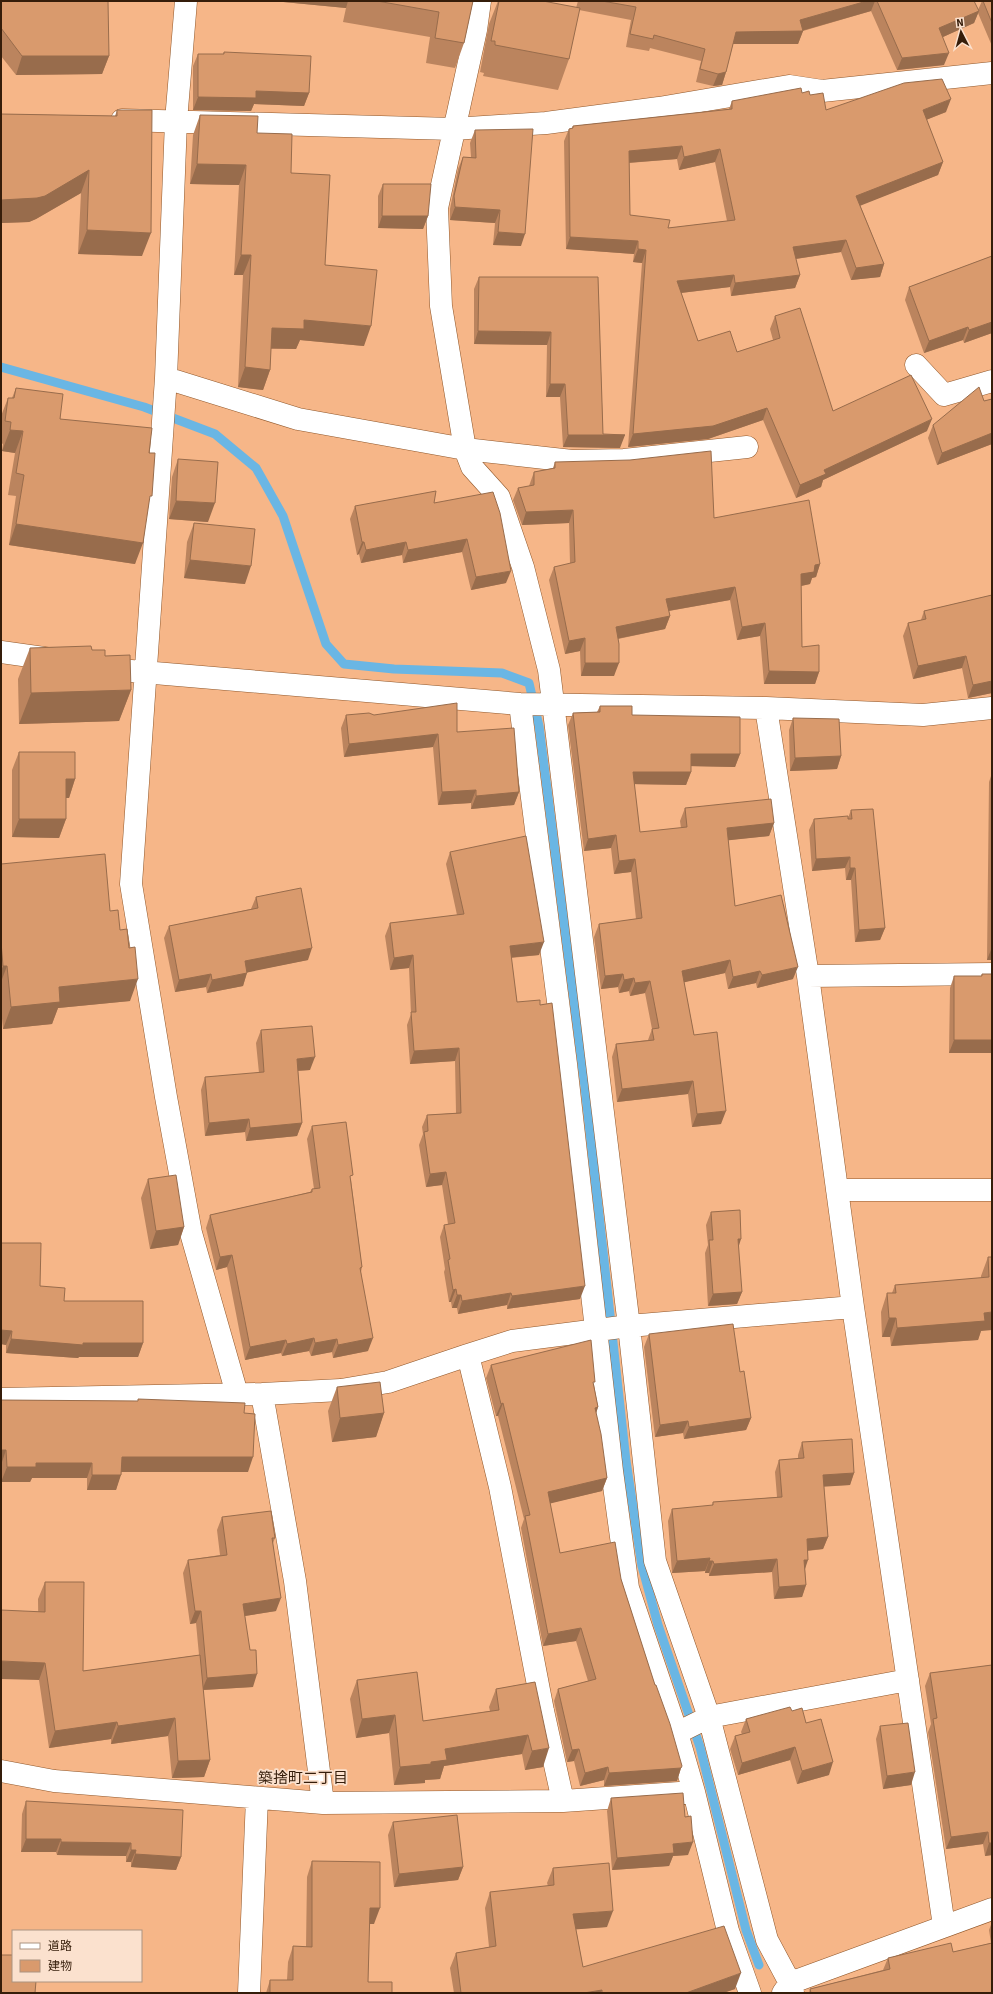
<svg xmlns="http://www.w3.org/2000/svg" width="993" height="1994" viewBox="0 0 993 1994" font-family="'Source Sans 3','Noto Sans JP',sans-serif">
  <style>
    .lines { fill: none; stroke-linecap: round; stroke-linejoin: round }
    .stream { stroke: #6ab6e4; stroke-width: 9 }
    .minor-casing { stroke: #90572a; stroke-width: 23 }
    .minor { stroke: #fff; stroke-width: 22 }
    .wall { fill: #bb845e; fill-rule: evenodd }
    .shaded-wall { fill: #986c4c }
    .building { fill: #d99a6d; stroke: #986c4c; fill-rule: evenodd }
    .labels { text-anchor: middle; stroke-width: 3.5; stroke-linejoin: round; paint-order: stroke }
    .neighbourhood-label { font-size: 15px; fill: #351d0a; stroke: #fbe1ce }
  </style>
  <rect width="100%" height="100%" fill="#f6b688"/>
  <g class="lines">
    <path class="stream" d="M1 367 144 407 215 434 256 468 283 516 326 644 344 664 394 669 502 673 529 683 539 726 585 1087 626 1461 642 1566 658 1625 700 1747 746 1930 759 1965"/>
    <g class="minor-casing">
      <path id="minor" d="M186 1 176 121 166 378 131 884 166 1097 191 1233 237 1394
        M122 120 453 129 546 123 659 108 789 86 822 91 992 73
        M916 365 944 395 992 381
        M166 378 298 419 465 449 572 461 624 460 747 447
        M1 652 58 660
        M131 671 520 704 766 708 923 715 992 708
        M520 704 566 1064 612 1471 628 1588 677 1733 694 1792 728 1931 750 1993
        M766 708 808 976 853 1307 944 1926
        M808 976 992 974
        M837 1190H992
        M468 1355 512 1341 629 1326 549 670 523 567 499 497 472 467 465 449 441 306 437 208 476 30 480 1
        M262 1394 295 1581 323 1803
        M1 1399 262 1394 341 1390 388 1382 468 1355 500 1487 543 1711 563 1801
        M677 1733 709 1717 908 1680
        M1 1771 54 1781 323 1803 563 1801 694 1792
        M249 1993 257 1798
        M783 1993 790 1983 992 1909
        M793 1993 790 1983 767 1940 709 1717 655 1561 629 1326 853 1307"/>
    </g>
    <use href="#minor" class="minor"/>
  </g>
  <path class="wall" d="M1 1 109 56 102 74 16 75 1 56Z
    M273 1H473L464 43 455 68 426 63 430 37 343 22 346 8Z
    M498 1H543L576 8 578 1H974L978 10 982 1H992V46L978 13 974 23 943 37 944 65 897 70 871 11 803 31 798 44H733L726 72 722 85 713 86 696 82 701 61 650 48 649 51 626 47 631 20 579 10 569 59 558 90 483 76 484 73 480 72 489 24Z
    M224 52 309 93 304 106 254 104 251 111 193 110V66L198 54H223Z
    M802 93 810 95 826 110 946 112 926 120 943 162 938 175 860 205 884 264 880 277 851 280 841 252 796 259 800 275 795 288 731 296 730 287 681 293 698 341 737 352 773 340 770 329 775 316 833 411 927 431 823 480 821 487 796 498 763 420 708 439 628 447 642 263 633 262 634 254 566 249 564 141 569 129 572 128 573 126 729 109 732 101ZM677 159 679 170 715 162 727 221 668 228 630 215 629 163Z
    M117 110 142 256 78 254 81 193 36 219 29 222 1 223V114L115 116Z
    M200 115 257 133 291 173 325 265 364 346 300 340 296 349H271L270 370 263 390 238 387 243 275H234L239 185 190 184 193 135Z
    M475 130 521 246 493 245 495 223 450 220V209L458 169 463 157H471L470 143Z
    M383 184 428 216 423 229 378 228V196Z
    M992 256V333L964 343 963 340 924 353 905 300 909 287Z
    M479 277H598L603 434 620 448 563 447 560 397H546L547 345 474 344V289Z
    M16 388 60 419 149 453V504L135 564 9 545 16 496 8 495 15 453 2 451 3 444 1 443V416L8 398H12Z
    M992 399V444L937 465 928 438 933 425 984 401Z
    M178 459 208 522 169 519 172 477Z
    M555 462 714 518 820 564 816 577 812 578 810 584 801 586 802 647 819 672 815 684H764L760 636 737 640 730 600 669 611 670 616 665 629 618 639 614 676H581L580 651 565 654 549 580 554 567 570 564 569 523 522 525 513 500 518 488 529 486 534 472 553 468Z
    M434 503 506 583 471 590 462 552 403 563 402 555 361 563 359 554 357 555 350 519 355 506Z
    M194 523 245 584 184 578 187 542Z
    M992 595V693L968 698 962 668 913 679 903 636 908 623 921 620 924 611Z
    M30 648 92 650 105 656 131 690 119 721 19 724 18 679Z
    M600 706 632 715 740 754 735 767 691 766V772L686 785 634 784 640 832 681 828 680 821 685 808 774 823 769 836 728 840 735 906 793 979 757 988 756 983 728 989 725 973 684 982 694 1035 721 1124 692 1127 688 1094 617 1102 612 1057 616 1044 648 1040 652 1029 645 993 630 996 629 991 619 993 618 987 601 989 594 937 599 924 636 919 631 872 614 874 611 848 584 851 568 725 573 713 597 712Z
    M346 715H374L457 732 519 792 514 805 471 809V803L438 805 433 747 344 757 341 728Z
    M793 718 841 756 837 769 790 771 789 730Z
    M19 752 75 779 69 798H66V819L59 838 12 837V770Z
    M992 773V960H987L989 782Z
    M851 810 885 928 880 940 855 942 851 880H846L845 868 812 871 809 830 814 819 848 818Z
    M450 852 539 955 511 958 517 1002 580 1299 507 1309V1305L458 1314 457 1308H452L451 1302H449L444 1272 445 1269 440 1237 444 1225 448 1224 442 1185 426 1187 419 1145 423 1134 422 1127 427 1115 456 1113 455 1061 410 1064 407 1025 411 1014 409 968 390 970 385 936 390 923 457 915 446 864Z
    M1 864 110 911 129 948 130 1001 58 1008 52 1024 3 1029 1 1008Z
    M256 897 308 960 247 972 243 986 207 993 206 987 175 992 164 938 169 926 251 909Z
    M982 974H992V1053H949L950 988 954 976H981Z
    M261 1030 310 1070 298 1071 302 1123 297 1136 246 1141 245 1132 205 1136 201 1090 205 1077 259 1073 256 1043Z
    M312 1126 351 1180 362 1267 361 1272 368 1351 333 1358 332 1352 311 1356 309 1351 282 1356 281 1353 245 1360 227 1267 216 1270 206 1228 210 1215 310 1192 312 1189H314L307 1139Z
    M148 1179 184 1227 178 1245 150 1249 141 1198Z
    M711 1212 742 1292 737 1304 708 1306 705 1253 708 1245 706 1225Z
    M1 1243 40 1286 64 1301 143 1343 138 1357H79L78 1358 6 1353V1345L1 1344Z
    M988 1257H992L981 1331 978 1340 891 1346 890 1337H882L881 1312 887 1293H892L895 1285 981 1278V1276Z
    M649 1334 740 1372 751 1418 746 1430 684 1439 683 1433 655 1437 644 1347Z
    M491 1365 594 1385 598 1407 596 1413 607 1478 602 1491 550 1503 560 1553 621 1579 681 1768 677 1781 604 1786V1780L580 1786 574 1761 567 1762 554 1701 558 1689 588 1681 576 1641 543 1646 521 1528 524 1519 498 1416H496L486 1378Z
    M337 1387 384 1413 376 1437 332 1442 328 1411Z
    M138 1399 244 1413 248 1472H121L116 1490H87V1478H32L30 1482H1V1400L138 1401Z
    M802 1442 854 1473 850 1485 824 1486 828 1537 823 1549 808 1551 805 1569 806 1585 802 1597 774 1599 772 1572 709 1576V1573H705V1571L672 1573 668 1521 672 1509 712 1506 713 1502 777 1497 775 1472 779 1460 798 1459V1455Z
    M222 1517 275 1538 273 1543 276 1611 245 1616 253 1687 203 1690 210 1760 204 1777 172 1778 168 1736 111 1744V1739L49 1748 39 1680 38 1599 45 1582 83 1671 199 1655 196 1623 190 1624 183 1573 188 1560 220 1555 217 1530Z
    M992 1665V1855L985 1856 983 1844 946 1849 928 1732 931 1724 925 1686 930 1673Z
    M357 1680 423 1721 490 1711 489 1707 496 1689 535 1682 543 1767 525 1770 522 1754 444 1766 440 1779 425 1780V1783L394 1785 389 1733 356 1738 350 1699Z
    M792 1711 806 1723 829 1775 797 1784 790 1760 738 1775 730 1749 735 1736 742 1734 741 1732 746 1719Z
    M880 1726 911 1785 883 1789 876 1739Z
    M611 1798 688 1855 673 1856 669 1866 612 1870 607 1811Z
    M26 1801 181 1857 176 1870 131 1867V1862H126V1856L57 1855 56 1852H21L22 1814Z
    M393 1822 463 1867 458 1880 394 1887 388 1835Z
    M312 1861 374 1924H369L368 1982 392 1993H266L270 1980H287L288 1962 293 1946 306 1947 307 1877Z
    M553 1868 607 1927 576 1929 583 1967 735 1989 723 1993H454L450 1968 456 1953 489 1947 485 1908 490 1892 548 1886 547 1883Z
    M992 1922V1993H809L810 1989 883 1970 888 1958 953 1952 991 1943 989 1930Z"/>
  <path class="shaded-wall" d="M273 1H348L346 8Z
    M867 1H875L871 11 801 31H803L798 44H732L736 32 800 20Z
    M979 11 974 23 934 41 939 28Z
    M949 53 944 65 897 70 902 58Z
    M22 56H109L102 74 16 75Z
    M726 72 722 85 713 86 718 74Z
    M256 91 309 93 304 106 254 104 251 111 193 110 198 97Z
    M951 99 946 112 918 123 923 110Z
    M682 146 677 159 625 163 629 151Z
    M720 149 715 162 679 170 684 157Z
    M943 162 938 175 852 209 856 196Z
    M197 164 246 165 239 185 190 184Z
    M89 170 81 193 36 219 29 222 1 223V200Z
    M455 207 500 210 495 223 450 220Z
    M382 216H428L423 229 378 228Z
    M87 230 151 233 142 256 78 254Z
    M498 232 525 234 521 246 493 245Z
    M570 237 638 241 634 254 566 249Z
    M846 240 841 252 788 260 793 247Z
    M638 249 646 250 642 263 633 262Z
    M241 255H251L243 275H234Z
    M884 264 880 277 851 280 856 268Z
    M734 275 730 287 672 294 677 281Z
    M800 275 795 288 731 296 735 283Z
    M304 320 371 326 364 346 300 340 296 349 265 348 272 328Z
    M992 322V333L964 343 969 330Z
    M968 327 963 340 924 353 929 341Z
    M478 331 551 332 547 345 474 344Z
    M245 367 270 370 263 390 238 387Z
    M550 384H565L560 397H546Z
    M767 408 763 420 708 439 628 447 633 434Z
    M932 419 927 431 823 480 821 487 796 498 800 485 824 470Z
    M10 430 23 431 15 453 2 451Z
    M992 433V444L937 465 942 453Z
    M568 435H625L620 448 563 447Z
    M176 501 215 503 208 522 169 519Z
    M573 510 569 523 522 525 526 512Z
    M16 524 143 543 135 564 9 545Z
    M467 539 462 552 403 563 408 550Z
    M362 542H364L359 554 357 555Z
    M406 542 402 555 361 563 366 550Z
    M190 560 251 566 245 584 184 578Z
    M820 564 816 577 812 578 810 584 796 587 801 574 815 565Z
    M511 571 506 583 471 590 476 577Z
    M735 587 730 600 662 612 666 599Z
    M670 616 665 629 611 640 616 627Z
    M765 623 760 636 737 640 742 627Z
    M585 638 580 651 565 654 569 641Z
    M966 656 962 668 913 679 918 666Z
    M585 663H619L614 676H581Z
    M769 671 819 672 815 684H764Z
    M992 681V693L968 698 973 685Z
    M131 690 119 721 19 724 31 693Z
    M438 734 433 747 344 757 349 744Z
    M691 754H740L735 767 686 766Z
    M841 756 837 769 790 771 795 758Z
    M633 772H691L686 785 628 784Z
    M66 779H75L69 798H59Z
    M476 790 471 803 438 805 442 792Z
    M519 792 514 805 471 809 476 796Z
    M19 819H66L59 838 12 837Z
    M774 823 769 836 722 841 727 828Z
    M616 835 611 848 584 851 588 839Z
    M850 857 845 868 812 871 816 859Z
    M635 859 631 872 614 874 619 861Z
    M850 868H855L851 880H846Z
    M885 928 880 940 855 942 859 930Z
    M544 942 539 955 505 958 510 946Z
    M992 947V960H987Z
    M312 948 308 960 240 974 245 961Z
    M413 955 409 968 390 970 394 958Z
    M730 960 725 973 677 984 682 971Z
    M3 966H7L1 982V971Z
    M798 967 793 979 757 988 762 975Z
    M760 971 756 983 728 989 733 977Z
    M247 973 243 986 207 993 212 980Z
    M211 974 206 987 175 992 179 980Z
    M623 974 618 987 601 989 605 976Z
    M634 978 629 991 619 993 624 980Z
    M138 979 130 1001 58 1008 52 1024 3 1029 11 1007 59 987Z
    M650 981 645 993 630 996 635 983Z
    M954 1040H992V1053H949Z
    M459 1048 455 1061 410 1064 414 1051Z
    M315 1057 310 1070 292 1071 297 1059Z
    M693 1081 688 1094 617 1102 622 1089Z
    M726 1111 721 1124 692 1127 697 1114Z
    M249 1119 245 1132 205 1136 209 1123Z
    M302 1123 297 1136 246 1141 250 1128Z
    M446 1172 442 1185 426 1187 430 1174Z
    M184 1227 178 1245 150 1249 156 1231Z
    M738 1239H741L737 1252Z
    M232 1255 227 1267 216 1270 220 1257Z
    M585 1286 580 1299 507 1309 512 1296Z
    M456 1289 451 1302H449L453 1290Z
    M742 1292 737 1304 708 1306 713 1294Z
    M511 1293 507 1305 458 1314 462 1301Z
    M457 1295H461L457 1308H452Z
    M992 1312V1330L981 1331 978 1340 891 1346 897 1328 984 1313Z
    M889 1318H896L890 1337H882Z
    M1 1330 12 1331 6 1345 1 1344Z
    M314 1338 309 1351 282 1356 287 1344Z
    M373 1338 368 1351 333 1358 338 1345Z
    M11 1339 83 1343H143L138 1357H79L78 1358 6 1353Z
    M337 1339 332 1352 311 1356 315 1343Z
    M286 1340 281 1353 245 1360 250 1347Z
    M503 1403 498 1416H496L501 1404Z
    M598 1407 594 1420 595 1408Z
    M384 1413 376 1437 332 1442 340 1418Z
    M751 1418 746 1430 684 1439 689 1427Z
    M688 1421 683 1433 655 1437 660 1425Z
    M1 1450H6L1 1465Z
    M122 1457H253L248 1472H116Z
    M36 1463H92L87 1478H32L30 1482H1L7 1467Z
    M854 1473 850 1485 819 1487 823 1475Z
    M92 1475H121L116 1490H87Z
    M607 1478 602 1491 544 1505 548 1492Z
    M828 1537 823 1549 802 1551 807 1539Z
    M710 1558 705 1571 672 1573 677 1561Z
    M777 1559 772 1572 709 1576 714 1564Z
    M804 1560H808L804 1572Z
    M709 1561H713L709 1573H705Z
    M806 1585 802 1597 774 1599 779 1587Z
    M281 1598 276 1611 238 1617 243 1604Z
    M195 1611H201L196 1623 190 1624Z
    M581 1628 576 1641 543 1646 548 1634Z
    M1 1661 45 1663 39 1680 1 1679Z
    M257 1674 253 1687 202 1690 207 1678Z
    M395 1715 389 1733 356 1738 362 1719Z
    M175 1718 168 1736 111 1744 118 1726Z
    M117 1722 111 1739 49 1748 55 1731Z
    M528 1735 522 1754 444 1766 440 1779 425 1780V1783L394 1785 400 1767 431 1762 445 1749Z
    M795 1747 790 1760 738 1775 742 1763Z
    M549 1748 543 1767 525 1770 532 1751Z
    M579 1749 574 1761 567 1762 572 1750Z
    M210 1760 204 1777 172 1778 178 1761Z
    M833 1762 829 1775 797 1784 802 1771Z
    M608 1767 604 1780 580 1786 585 1773Z
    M681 1768 677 1781 604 1786 609 1773Z
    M915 1772 911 1785 883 1789 887 1776Z
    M988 1832 983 1844 946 1849 951 1837Z
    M26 1839H61L56 1852H21Z
    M61 1842 131 1843 126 1856 57 1855Z
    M693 1842 688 1855 673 1856 669 1866 612 1870 617 1858 673 1844Z
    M989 1843H992V1855L985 1856Z
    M131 1850H136L131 1862H126Z
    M135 1854 181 1857 176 1870 131 1867Z
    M463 1867 458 1880 394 1887 399 1874Z
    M370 1908H380L374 1924H364Z
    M613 1911 607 1927 568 1930 573 1914Z
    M741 1973 735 1989 723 1993H686Z
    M602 1990 600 1993H584Z"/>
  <path class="building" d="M1 1H108L109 56H22L1 28Z
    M377 1H473L464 43 435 38 439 12Z
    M499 1H543L580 8 569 59 495 45V41H491Z
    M602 1H867L800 20 803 31 736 32 726 72 718 74 700 69 705 49 654 35 653 39 630 34 636 7Z
    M877 1H974L979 11 939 28 949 53 902 58Z
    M983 1H992V23Z
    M224 52 311 56 309 93 256 91V98L198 97V54H224Z
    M942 79 951 99 923 110 943 162 856 196 884 264 856 268 846 240 793 247 800 275 735 283 734 275 677 281 698 341 730 331 737 352 780 338 775 316 800 308 833 411 911 375 932 419 824 470 826 474 800 485 767 408 713 426 633 434 646 250 638 249V241L570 237 569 129 573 128V126L732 109V101L801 88 802 93 809 91 810 95 823 93 826 110 904 83ZM682 146 684 157 720 149 735 220 668 228 670 220 630 215 629 151Z
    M117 110H152L151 233 87 230 89 170 45 196 37 198 1 200V114L117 116Z
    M200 115 258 116 257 133 292 134 291 173 330 175 325 265 377 270 371 326 304 320V329L272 328 270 370 245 367 251 255H241L246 165 197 164Z
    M533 129 525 234 498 232 500 210 455 207 454 196 463 157 476 158 475 130Z
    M383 184H431L428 216H382Z
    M992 256V322L969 330 968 327 929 341 909 287Z
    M479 277H598L603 434 625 435H568L565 384H550L551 332 478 331Z
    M979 387 984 401 992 399V433L942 453 933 425Z
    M16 388 63 394 60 419 152 428 149 453H155L152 496H150L143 543 16 524 24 475 16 473 23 431 10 430 11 422 5 421 8 398H14Z
    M711 451 714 518 809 500 820 564 815 565 814 572 801 574 802 647 819 645V672L769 671 765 623 742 627 735 587 666 599 670 616 616 627 619 644V663H585V638L569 641 554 567 575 562 573 510 526 512 518 488 534 485V472L555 468V462L630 460Z
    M178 459 218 462 215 503 176 501Z
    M436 491 434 503 493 492 500 513 511 571 476 577 467 539 408 550 406 542 366 550 364 542H362L355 506Z
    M194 523 255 529 251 566 190 560Z
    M992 595V681L973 685 966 656 918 666 908 623 926 619 924 611Z
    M91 646 92 650H105V656L130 655 131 690 31 693 30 648Z
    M457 703V732L514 728 519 792 476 796V790L442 792 438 734 349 744 346 715 369 713 374 715Z
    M600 706H632V715L740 717V754H691V772H633L640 832 687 827 685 808 771 799 774 823 727 828 735 906 781 895 798 967 762 975 760 971 733 977 730 960 682 971 694 1035 717 1032 726 1111 697 1114 693 1081 622 1089 616 1044 654 1040 652 1029 659 1028 650 981 635 983 634 978 624 980 623 974 605 976 599 924 642 918 635 859 619 861 616 835 588 839 573 713 600 712Z
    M793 718 839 719 841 756 795 758Z
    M19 752H75V779H66V819H19Z
    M873 809 885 928 859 930 855 868H850V857L816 859 814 819 848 816V819H852L851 810Z
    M526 836 544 942 510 946 517 1002 540 1000V1005L552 1003 585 1286 512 1296 511 1293 462 1301 461 1295H457L456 1289 453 1290 448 1260 450 1259 444 1225 455 1223 446 1172 430 1174 424 1132 428 1131 427 1115 461 1113 459 1048 414 1051 411 1012H416L413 955 394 958 390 923 464 914 450 852Z
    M105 854 110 911 118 910 120 930 127 929 129 948 135 947 138 979 59 987 60 1002 11 1007 7 966H3L1 942V864Z
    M301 888 312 948 245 961 247 973 212 980 211 974 179 980 169 926 258 908 256 897Z
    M982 974H992V1040H954V976H982Z
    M312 1026 315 1057 297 1059 302 1123 250 1128 249 1119 209 1123 205 1077 264 1072 261 1030Z
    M346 1122 353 1175 350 1176 362 1267 360 1268 373 1338 338 1345 337 1339 315 1343 314 1338 287 1344 286 1340 250 1347 232 1255 220 1257 210 1215 312 1192V1189L320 1188 312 1126Z
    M176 1175 184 1227 156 1231 148 1179Z
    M740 1210 741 1239H738L742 1292 713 1294 709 1240H713L711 1212Z
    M1 1243H41L40 1286 65 1288 64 1301H143V1343H83V1345L11 1339 12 1331 1 1330Z
    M988 1257H992V1312L984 1313 985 1321 897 1328 896 1318H889L887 1293H896L895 1285 989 1277Z
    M733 1324 740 1372 744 1371 751 1418 689 1427 688 1421 660 1425 649 1334Z
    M591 1340 595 1382H593L598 1407 595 1408 601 1434 607 1478 548 1492 560 1553 615 1542 621 1579 655 1685H656L670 1724 682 1766 681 1768 609 1773 608 1767 585 1773 579 1749 572 1750 558 1689 596 1679 581 1628 548 1634 525 1516 530 1515 503 1403 501 1404 491 1365Z
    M380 1382 384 1413 340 1418 337 1387Z
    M138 1399 245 1403 244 1413 255 1414 253 1457H122L121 1475H92V1463H36V1467H7L6 1450H1V1400L138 1401Z
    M852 1439 854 1473 823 1475 828 1537 807 1539 808 1560H804L806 1585 779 1587 777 1559 714 1564 713 1561H709L710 1558 677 1561 672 1509 713 1505V1502L782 1497 779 1460 804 1458 802 1442Z
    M271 1511 275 1538H272L281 1598 243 1604 250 1650H256L257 1674 207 1678 201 1611H195L188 1560 227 1555 222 1517Z
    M45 1582H84L83 1671 200 1655 210 1760 178 1761 175 1718 118 1726 117 1722 55 1731 45 1663 1 1661V1610L45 1612Z
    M992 1665V1843H989L988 1832 951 1837 933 1719 937 1718 930 1673Z
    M417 1672 423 1721 499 1710 496 1689 535 1682 549 1748 532 1751 528 1735 445 1749 447 1760 431 1762V1764L400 1767 395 1715 362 1719 357 1680Z
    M790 1707 792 1711 802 1708 806 1723 821 1719 833 1762 802 1771 795 1747 742 1763 735 1736 750 1732 746 1719Z
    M908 1723 915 1772 887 1776 880 1726Z
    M683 1793 685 1817 691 1816 693 1842 673 1844 674 1853 617 1858 611 1798Z
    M26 1801 183 1810 181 1857 135 1854 136 1850H131V1843L61 1842V1839H26Z
    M457 1815 463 1867 399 1874 393 1822Z
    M312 1861 380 1862V1908H370L368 1982H392V1993H270V1980H293V1946L312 1947Z
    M609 1863 613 1911 573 1914 583 1967 724 1926 741 1973 686 1993H602V1990L584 1993H461L456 1953 496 1946 490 1892 554 1885 553 1868Z
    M951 1943 953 1952 992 1943V1992L988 1993H811L810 1989 890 1969 888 1958Z
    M1 1955H13V1981H36L35 1993H1Z"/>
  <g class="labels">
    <g class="neighbourhood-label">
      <text x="303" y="1783">築捨町二丁目</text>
    </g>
  </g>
  <rect width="993" height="1994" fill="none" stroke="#351d0a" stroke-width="4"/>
  <rect x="12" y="1930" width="130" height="52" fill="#fbe1ce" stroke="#ac9380"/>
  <rect x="20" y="1943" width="20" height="6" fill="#ffffff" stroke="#ac9380"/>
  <text x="48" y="1950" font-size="12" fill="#351d0a">道路</text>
  <rect x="20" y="1960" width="20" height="12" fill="#d99a6d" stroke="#ac9380"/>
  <text x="48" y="1970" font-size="12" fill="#351d0a">建物</text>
  <g transform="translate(961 32) rotate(354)" stroke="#fbe1ce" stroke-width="3" paint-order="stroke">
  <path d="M0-3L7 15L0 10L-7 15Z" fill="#351d0a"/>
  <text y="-6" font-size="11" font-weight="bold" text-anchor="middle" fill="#351d0a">N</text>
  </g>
</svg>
